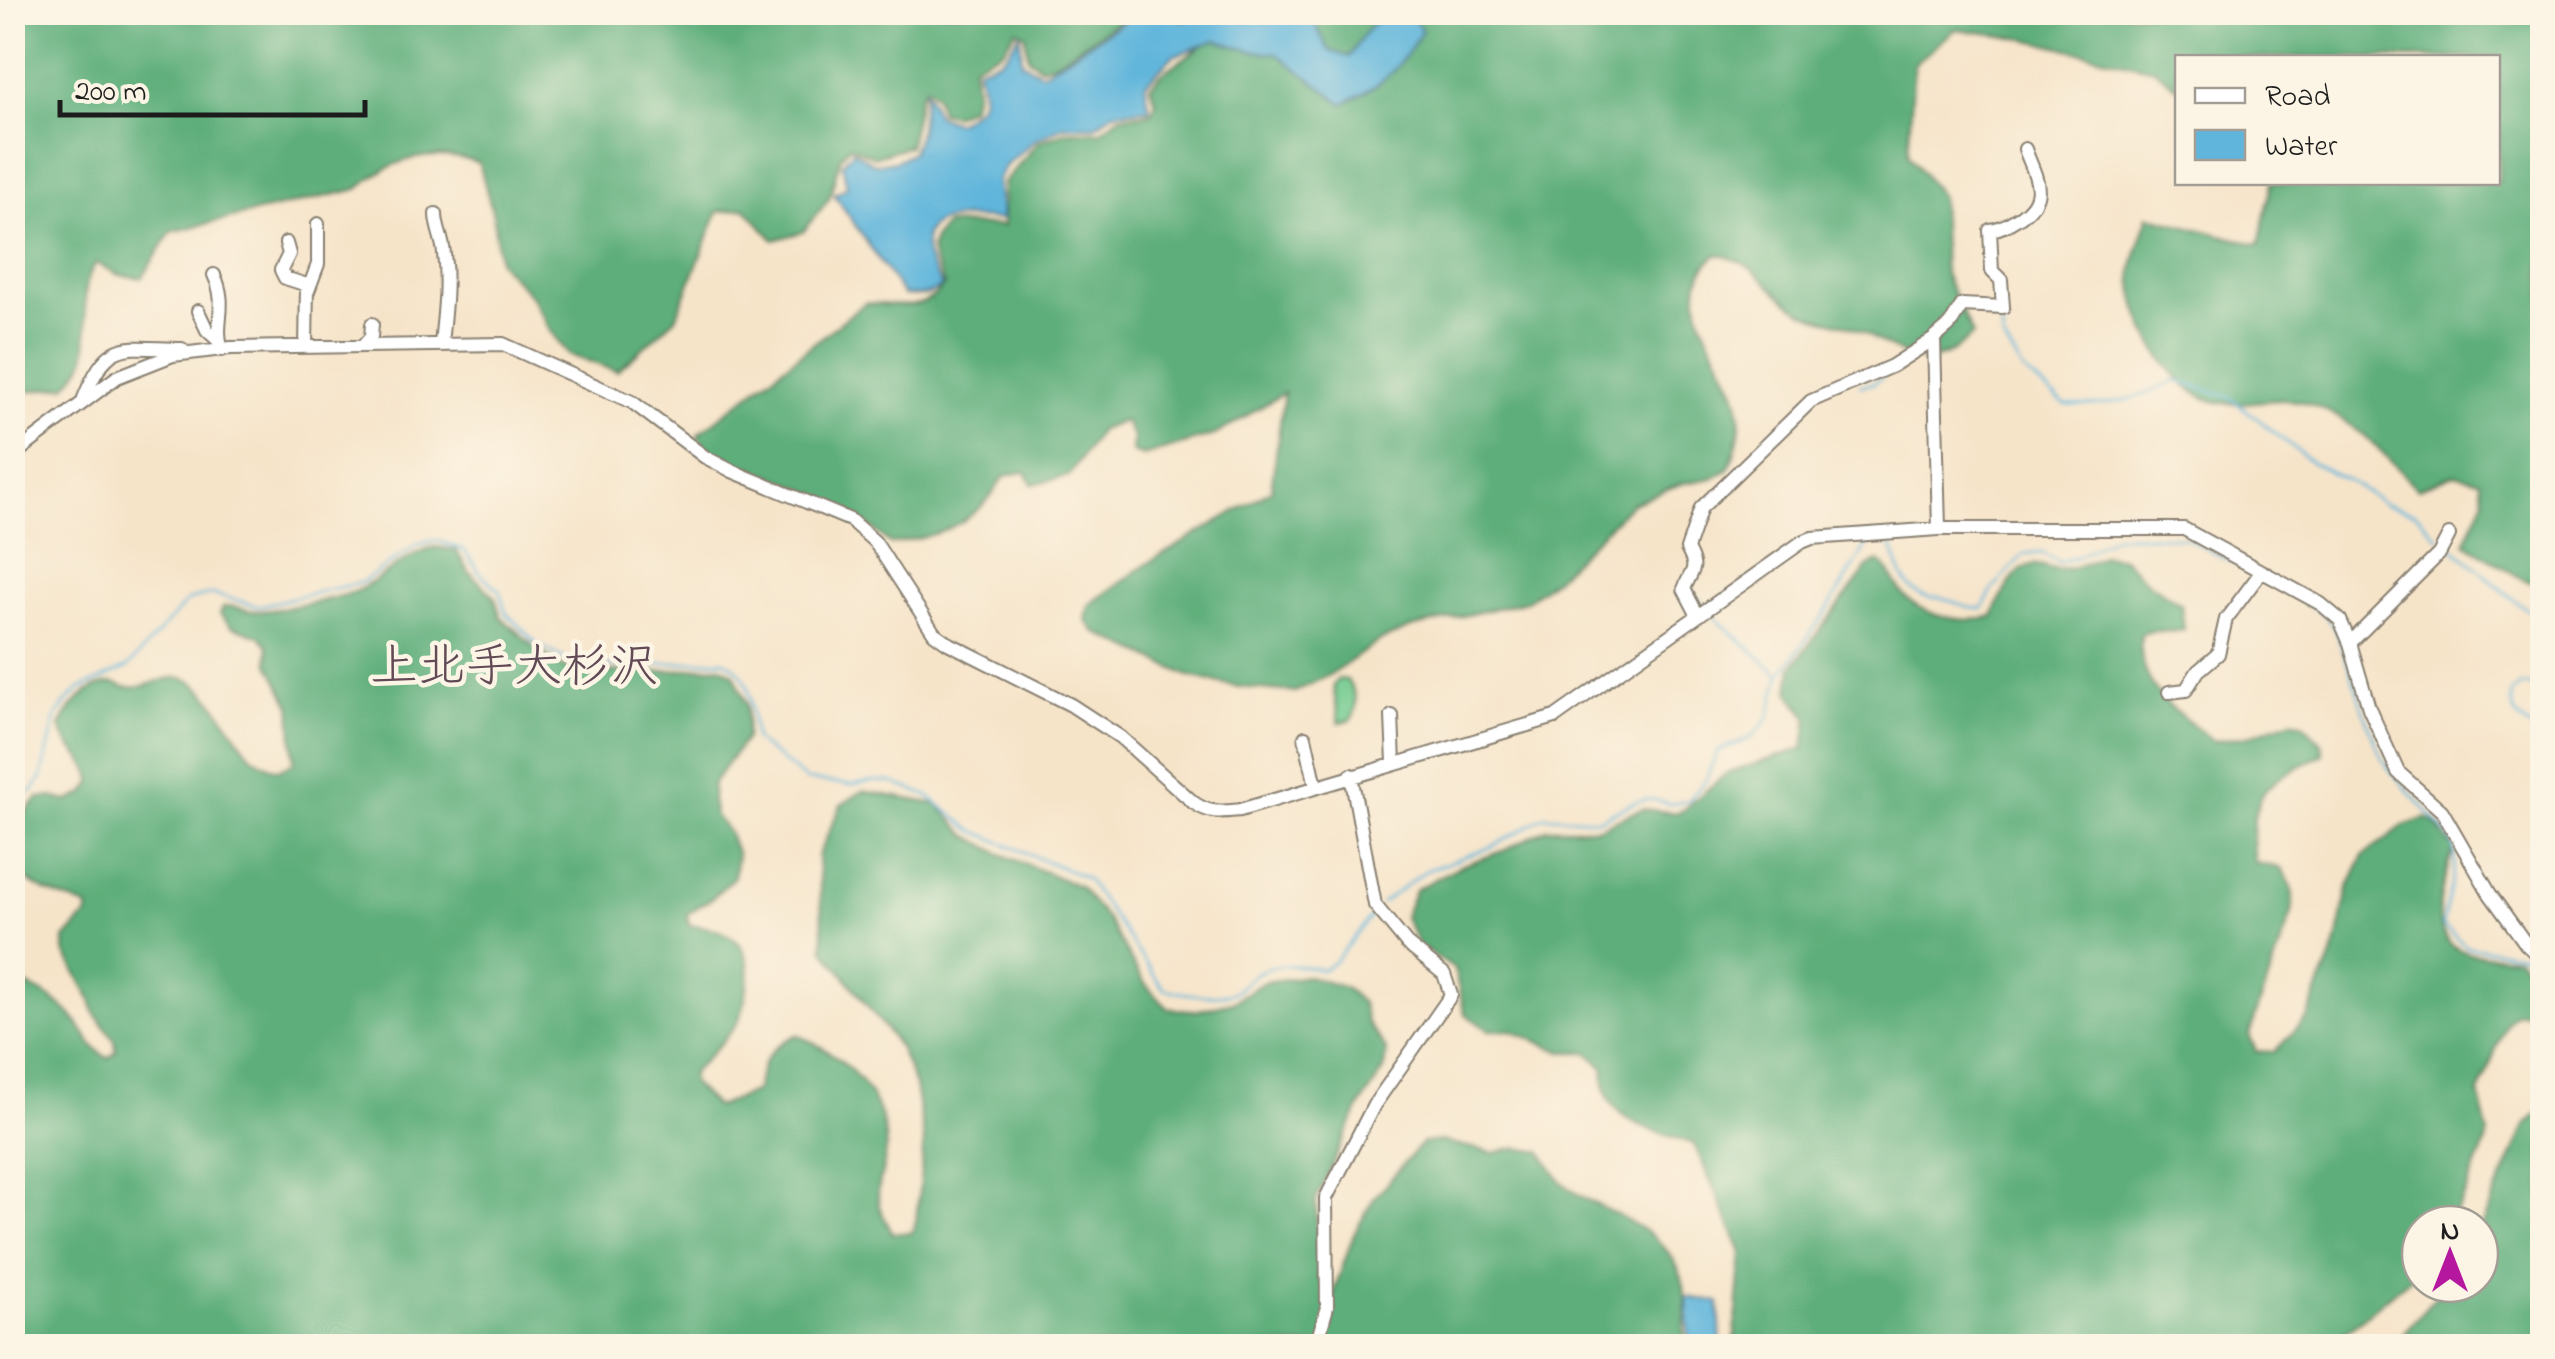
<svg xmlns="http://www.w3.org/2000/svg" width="2555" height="1359" viewBox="0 0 2555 1359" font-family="'Indie Flower','Klee One',sans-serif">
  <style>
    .green { fill: #72ca8f; stroke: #477356; stroke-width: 2.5 }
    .forest { fill: #5dae7a; stroke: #3c654b; stroke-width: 2.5 }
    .water { fill: #5fb5db; stroke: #3e687c; stroke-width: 2.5 }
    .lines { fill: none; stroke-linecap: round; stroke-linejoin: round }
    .stream { stroke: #5fb5db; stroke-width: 2.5 }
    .street-casing { stroke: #898072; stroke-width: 16 }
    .street { stroke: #fff; stroke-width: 12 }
    .labels { text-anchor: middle; stroke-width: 9; stroke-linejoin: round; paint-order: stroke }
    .quarter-label { font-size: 48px; fill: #614a56; stroke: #fcf5e5 }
  </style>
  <rect width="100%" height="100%" fill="#fcf5e5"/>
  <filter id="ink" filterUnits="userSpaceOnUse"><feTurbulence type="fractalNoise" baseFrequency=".01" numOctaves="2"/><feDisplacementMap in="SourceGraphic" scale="20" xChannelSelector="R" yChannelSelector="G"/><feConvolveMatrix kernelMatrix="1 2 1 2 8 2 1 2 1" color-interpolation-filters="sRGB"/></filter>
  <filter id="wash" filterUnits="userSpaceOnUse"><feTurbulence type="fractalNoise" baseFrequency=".0048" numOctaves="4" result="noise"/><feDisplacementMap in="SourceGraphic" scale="40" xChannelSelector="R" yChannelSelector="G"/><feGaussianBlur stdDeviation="2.25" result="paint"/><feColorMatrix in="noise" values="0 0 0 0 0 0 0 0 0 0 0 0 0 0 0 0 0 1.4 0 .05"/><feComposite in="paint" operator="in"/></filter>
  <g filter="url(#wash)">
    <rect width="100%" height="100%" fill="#f6e4c9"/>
    <path class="green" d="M1338 679 1347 680C1355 692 1360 706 1351 720L1339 722 1333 685Z"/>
    <path class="forest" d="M13 12H1131V13L1054 63 1041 67 1028 58 1025 34 1016 30 1003 50 973 65 976 90 971 107 954 115 940 112 935 95 926 87 920 94 909 146 874 157 850 146 841 156 829 199 803 232 774 240 745 208 718 212 676 318 617 371 569 355 551 332 532 297 499 262 493 215 479 163C435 148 392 157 358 189L171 232 142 278 119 275 96 263C75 290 92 330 85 359 83 368 72 379 66 386L21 392 13 396Z
      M1250 13H2542V587L2522 579 2465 543 2484 500 2480 480 2454 474 2417 489C2386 456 2349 413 2302 402 2273 395 2240 409 2210 400 2167 386 2128 311 2133 268 2136 251 2144 233 2148 216L2259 245 2271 183 2498 182V58H2178L2177 87 2154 69 2021 38 1956 29 1914 64 1908 154 1941 197 1944 274 1973 335C1927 380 1901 352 1856 329 1837 319 1814 322 1792 305 1767 286 1749 257 1716 255 1667 296 1726 356 1738 400 1744 423 1737 449 1728 470L1712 478 1680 484 1632 503 1556 578 1526 601 1411 628 1379 641 1335 672 1295 692 1239 687 1189 676 1095 632 1086 620 1089 605 1147 564 1271 490 1284 393 1217 434 1143 456 1132 452 1133 437 1124 421 1100 430 1069 476 1032 484 1026 472C997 475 1005 478 990 497 983 506 969 518 959 523 937 536 914 540 890 544 840 496 770 477 708 451L697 435 865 303C899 304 922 315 944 285 933 257 921 246 947 224L1003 226V183L1038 142 1066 131H1100L1121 116 1151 113 1156 102 1150 86 1161 74Z
      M435 547 456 550 469 572 494 596 501 617 534 647 561 666 580 671 653 672 721 666 734 674 747 705 746 738 713 783 712 800 715 816 729 833 737 855 734 877 712 898 687 914 689 925C730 928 756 944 747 988 745 1000 743 1016 735 1026 723 1043 706 1058 692 1073V1083L716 1107 756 1091C761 1062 769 1047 797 1035 844 1054 887 1096 886 1151 885 1167 875 1190 879 1205 881 1214 889 1224 892 1233H911L916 1221 924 1141 915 1086 899 1047 824 949 818 856 841 805 863 791 937 804 967 835 1001 854 1079 886 1108 921 1145 984 1168 1008 1195 1011 1232 1002 1264 982 1308 976 1346 988 1362 1003 1367 1023 1386 1049 1384 1070 1360 1106 1316 1199 1319 1280 1333 1294 1354 1234 1374 1198 1422 1143 1442 1141 1494 1153 1517 1148 1542 1152C1550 1165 1557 1179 1570 1189 1607 1215 1658 1224 1679 1270 1690 1293 1683 1322 1685 1346H13V980C33 988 55 997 70 1014 84 1028 90 1049 108 1058L116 1052 115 1041 94 1012 91 1000 65 952V939L88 914V908C70 899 45 894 29 881 0 855 15 821 38 798L53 797 68 801 84 794 92 783C91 760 65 749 60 726 69 708 87 684 111 683 116 683 121 686 126 687 147 690 166 673 186 679 211 687 233 735 251 755 258 762 269 766 278 770L294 762 291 706 269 664 268 646 260 636 231 626 220 614 223 607C234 604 242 610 253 611 274 612 334 599 354 592 384 580 404 553 435 547Z
      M2103 555 2123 558 2148 583 2181 604 2184 629C2170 636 2155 626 2141 635 2136 688 2176 711 2213 741L2247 736 2292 720 2303 723 2322 744 2324 754C2263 784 2247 791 2255 863L2281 868C2292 884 2295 894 2292 913L2249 1035 2256 1051 2274 1052 2307 1018 2336 946 2348 889 2364 855 2403 826 2426 818 2433 821 2454 848C2443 882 2421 941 2469 953 2484 956 2502 956 2518 957L2542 986V1007L2537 1011 2515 1013 2506 1023 2479 1093 2489 1135 2460 1206 2448 1224H2420V1264L2409 1279 2329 1346H1734L1742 1253 1694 1144C1655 1130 1598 1122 1605 1069L1588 1052H1562L1511 1030H1489L1465 1014 1454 969 1419 945 1404 917 1415 890 1458 867 1503 851 1548 828H1597L1642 809 1679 813 1727 773 1804 748 1808 717 1789 692 1792 667 1868 567 1879 562C1892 571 1893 582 1903 594 1921 616 1967 625 1993 616 1999 601 2014 568 2032 565 2040 563 2048 569 2056 569 2074 570 2088 562 2103 555Z
      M2542 1109V1346H2392L2446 1284H2480V1231L2525 1126Z"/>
    <path class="water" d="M1137 13H1157L1186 20 1191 13H1318L1313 20 1329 50 1349 57C1368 27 1374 11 1414 19L1422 31C1394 73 1388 81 1343 104L1276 53 1251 51 1216 40 1173 56 1145 84 1150 109 1114 112 1095 126H1063L1035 140 1006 165 997 180 1002 220C944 214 899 217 942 286 929 296 920 297 903 295L834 194 847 187 842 164 853 151 874 164 896 161 912 152 919 133 925 90 937 116 956 122C984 106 987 99 977 68 1005 58 1002 62 1020 33L1022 62 1042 73Z
      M1687 1297 1719 1302 1721 1346H1689Z"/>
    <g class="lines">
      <path class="stream" d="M1988 313 2001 315 2003 339 2024 372 2065 405C2104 408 2141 399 2175 381L2229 396 2314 464 2348 480 2385 505 2416 513 2439 538
        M1860 386 1874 383 1884 376
        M1695 545 1704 565 1696 578
        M2452 548C2482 569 2507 599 2539 616L2542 635
        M1691 584 1692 591 1704 607
        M2283 590 2325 615 2334 625 2376 745 2389 769 2451 838C2462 866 2445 897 2443 926L2467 947 2523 954 2542 972
        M1710 613 1778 674
        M2542 685H2521L2512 693C2511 717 2522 723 2542 734
        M12 804 33 790 42 777 56 716 66 702 80 689 128 667 188 600 213 594 257 606 363 582 416 545 436 540 464 550 479 572 499 590 506 613 537 644 563 658 585 665 625 666 724 660C757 676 749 709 755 740L806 780 853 785 873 781 891 782 928 796 972 830 1086 878 1163 988C1179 994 1218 999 1234 992 1244 987 1249 976 1259 972 1278 962 1302 965 1322 970L1335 961 1374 913
        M1382 903 1425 871 1494 846 1545 816 1599 819 1633 803 1650 799 1671 804 1688 801 1705 781 1718 751 1752 737 1764 724 1770 714 1780 675 1824 615 1869 542 1882 539 1891 544C1898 564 1903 592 1927 597 1936 600 1934 595 1943 598 1959 603 1964 610 1983 608L1993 589 2023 555 2042 553 2059 562 2078 556 2115 536H2153L2186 538 2246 570"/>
    </g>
  </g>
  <g filter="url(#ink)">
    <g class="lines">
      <g class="street-casing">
        <path id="street" d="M436 214C436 228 443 239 444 254 448 284 444 314 441 344
          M286 243 289 254 281 270 285 278 307 285 306 347
          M214 275C229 306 213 324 222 350L217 349
          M308 291 318 264V224
          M198 311 207 330 218 340
          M363 346 371 337 372 324
          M84 398C109 337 123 348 182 349
          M12 456 117 377 173 355 231 348 503 344 632 402 705 457 732 471 850 520 875 542 934 633 948 643 1071 705 1120 737 1194 803C1210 814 1221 812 1240 810L1555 717 1802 542 1812 538 1939 529H2184L2321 604 2340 620 2350 643 2369 708 2398 772 2442 811 2490 894 2526 944 2542 959
          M1939 529 1934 339 1949 326 1962 305 2003 307 2001 280 1992 271 1990 230C2003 228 2010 223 2021 216 2050 195 2035 177 2025 149
          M1697 614 1684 589C1692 568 1699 571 1687 549L1701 508 1811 401 1892 366 1934 339
          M2350 643 2439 554 2449 535
          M2169 692 2186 690 2198 671 2218 654 2226 619 2262 571
          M1392 716 1394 763
          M1305 737 1316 786
          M1316 1346 1327 1307 1326 1198 1374 1105 1451 995 1444 974 1407 944 1375 905 1351 775"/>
      </g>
      <use href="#street" class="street"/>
    </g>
  </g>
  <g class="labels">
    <g class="quarter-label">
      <text x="514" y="681">上北手大杉沢</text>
    </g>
  </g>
  <rect width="2555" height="1359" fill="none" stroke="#fcf5e5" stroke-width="50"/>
  <rect x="2175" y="55" width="325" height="130" fill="#fcf5e5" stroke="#a29e95" stroke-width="2.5"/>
  <rect x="2195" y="88" width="50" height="15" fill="#ffffff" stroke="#a29e95" stroke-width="2.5"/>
  <text x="2265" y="105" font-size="30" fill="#1c1c1c">Road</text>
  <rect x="2195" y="130" width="50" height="30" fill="#5fb5db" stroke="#a29e95" stroke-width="2.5"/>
  <text x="2265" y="155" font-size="30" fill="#1c1c1c">Water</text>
  <g transform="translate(2450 1254)"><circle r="48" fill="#fcf5e5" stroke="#a29e95" stroke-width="2.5"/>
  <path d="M0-8L18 38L0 25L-18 38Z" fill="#b5179e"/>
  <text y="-15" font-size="28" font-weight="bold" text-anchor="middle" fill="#1c1c1c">N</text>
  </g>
  <path d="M60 100v15h305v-15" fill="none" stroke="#1c1c1c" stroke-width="5"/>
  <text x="75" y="100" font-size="30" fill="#1c1c1c" stroke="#fcf5e5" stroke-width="8" paint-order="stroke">200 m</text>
</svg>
